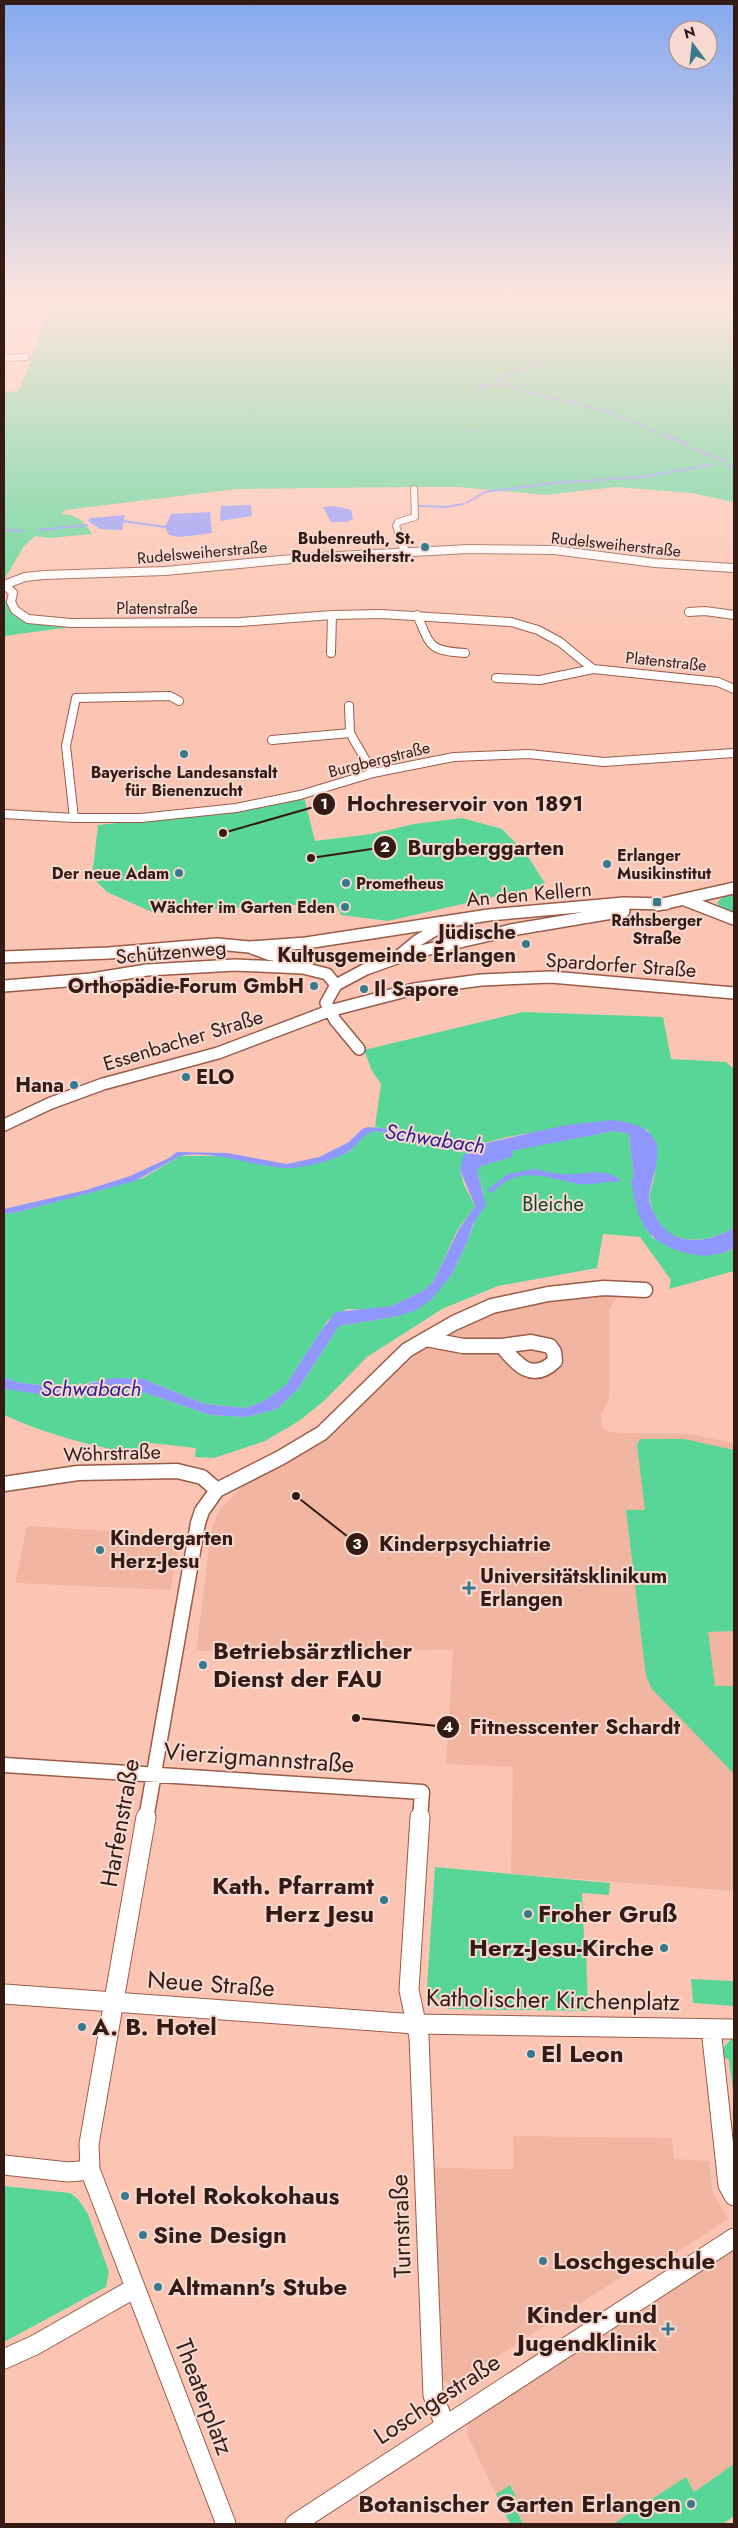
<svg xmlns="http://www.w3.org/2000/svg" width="738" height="2528" viewBox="0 0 738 2528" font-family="Jost,sans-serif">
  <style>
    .built { fill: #f1b6a2 }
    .green { fill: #58d697 }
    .water { fill: #9098fd }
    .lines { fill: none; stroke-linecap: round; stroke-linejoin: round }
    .stream { stroke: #9098fd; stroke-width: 2 }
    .minor-far4-casing { stroke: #985c49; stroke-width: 8 }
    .minor-far3-casing { stroke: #985c49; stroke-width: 10 }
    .minor-far2-casing { stroke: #985c49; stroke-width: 14 }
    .minor-far1-casing { stroke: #985c49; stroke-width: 17 }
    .minor-casing { stroke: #985c49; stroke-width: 21 }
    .minor-far4 { stroke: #fff; stroke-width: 6 }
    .minor-far3 { stroke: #fff; stroke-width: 8 }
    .minor-far2 { stroke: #fff; stroke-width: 11 }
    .minor-far1 { stroke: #fff; stroke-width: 14 }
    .minor { stroke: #fff; stroke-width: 19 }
    .poi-dot { fill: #387a8c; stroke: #f6d9d0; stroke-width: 2 }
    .labels { text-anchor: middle; stroke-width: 4; stroke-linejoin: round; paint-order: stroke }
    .far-poi-label { font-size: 16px; font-weight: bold; fill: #341b13; stroke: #f6d9d0; text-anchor: end }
    .far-street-label { font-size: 16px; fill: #341b13; stroke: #f6d9d0 }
    .street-label { font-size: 20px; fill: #341b13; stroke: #f6d9d0 }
    .poi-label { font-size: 20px; font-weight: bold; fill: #341b13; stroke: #f6d9d0; text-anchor: start }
    .park-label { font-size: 20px; fill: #0e442b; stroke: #f6d9d0 }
    .water-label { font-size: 21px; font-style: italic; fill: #2c1a8f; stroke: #f6d9d0 }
    .near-poi-label { font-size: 24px; font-weight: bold; fill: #341b13; stroke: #f6d9d0; text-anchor: start }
    .near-street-label { font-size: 24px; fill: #341b13; stroke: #f6d9d0 }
    .leader { fill: none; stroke: #341b13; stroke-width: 2 }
    .callout-dot { fill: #341b13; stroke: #f6d9d0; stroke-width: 2 }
    .mark-label { font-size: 15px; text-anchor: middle; font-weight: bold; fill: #fff }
    .callout-label { font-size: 21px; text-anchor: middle; font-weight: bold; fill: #341b13; stroke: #f6d9d0; stroke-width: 4; stroke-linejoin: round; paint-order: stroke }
  </style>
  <rect width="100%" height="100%" fill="#fcc5b3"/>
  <path class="built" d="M621 1291 609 1310V1399L601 1415 602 1428 610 1432 629 1433 688 1434 734 1443 733 1891 511 1874 513 1767 446 1764 453 1650 196 1651 212 1527 220 1509 249 1480 315 1447 345 1423 409 1356 458 1327 506 1307Z
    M27 1526 180 1535 171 1590 15 1583Z
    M513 2136 672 2138 674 2159 709 2161 713 2193 728 2219 658 2265 653 2257 451 2386 442 2380 438 2252 434 2249 433 2168 513 2169Z
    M734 2244V2464L694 2492 686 2477 613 2524H523L514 2505 510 2485 496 2494 467 2434 469 2415Z"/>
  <path class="green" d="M54 298H734V502L692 493 616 487 545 495 459 487H411L236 489 65 510 61 514C76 514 85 521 92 534L49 538 35 536 24 546 4 580V392L19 391Z
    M4 598 11 610 23 619 78 626 4 636Z
    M304 797 315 841 371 834 414 824 462 818 502 829 527 855 546 885 388 921 341 915 335 903 152 912 107 892 92 877 98 825 261 808Z
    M734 894V916L723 911 717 903 722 897Z
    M523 1012 663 1017 671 1059 726 1062 734 1069V1228C700 1247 660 1246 650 1201 648 1195 652 1188 653 1182 658 1161 655 1150 648 1130L588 1123 507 1137 473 1146 375 1127 381 1084 372 1071 364 1050Z
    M376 1131 457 1149 471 1150 460 1170 464 1185 475 1206 458 1229 433 1282 423 1291 392 1306 373 1310 347 1309 328 1320 286 1385 264 1401 246 1408 205 1404 143 1379 96 1381 70 1388 21 1383 4 1378V1214L18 1212 143 1178 180 1156H226L291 1168 341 1155 350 1151 366 1133Z
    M614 1131 629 1134 634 1178 652 1238 727 1252 734 1248V1271L669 1289 671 1280 640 1237 603 1234 597 1268 498 1286 442 1309 367 1357 325 1400 299 1421 265 1441 214 1458 195 1457 196 1448 151 1443 139 1455C93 1446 47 1435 4 1415V1389L80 1395 118 1389 140 1391 210 1415 246 1417 277 1409 298 1389 339 1326 399 1316 452 1274 468 1240 484 1195 477 1170 481 1166 511 1157 512 1151 522 1148Z
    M640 1439H684L734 1450V1631L708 1632 715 1686H734V1774L652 1689 646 1676 626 1510H645L637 1445Z
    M435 1867 610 1883 609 1895 582 1893 584 1939 597 1940V1947H586L588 2011 448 2009 427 1988Z
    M691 1979 733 1981 734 2006 693 2003Z
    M734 2038V2099L729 2060 724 2057V2047L731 2039Z
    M4 2186 70 2193 78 2199 88 2214 109 2272 106 2287 4 2342Z
    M734 2464V2516L723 2524H613L686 2477 694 2492Z
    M510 2485 518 2502 514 2505 523 2524H510L496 2494Z"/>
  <path class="water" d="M251 505 252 516 220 521 221 506Z
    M334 506 351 510 353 519 347 522H331L323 507Z
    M210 512 212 533 180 537 169 535 165 527 171 514Z
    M125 515 122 530 100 529 88 521 90 518Z
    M613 1120C630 1123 646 1124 655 1141 663 1155 650 1182 649 1197 649 1205 655 1216 659 1222 678 1248 709 1242 734 1228V1248C720 1256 705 1257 690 1254 645 1243 637 1222 631 1179L634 1178 629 1134 614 1131 512 1151V1157L481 1166 477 1170 486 1205 473 1224 468 1240 452 1274 431 1300 416 1310 399 1316 339 1326 298 1389 277 1409 246 1417 210 1415 140 1391 118 1389 80 1395 54 1396 4 1389V1378L21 1383 70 1388 113 1378 143 1379 205 1404 246 1408 264 1401 286 1385 320 1332 336 1312 392 1306 423 1291 433 1282 459 1229 475 1206 460 1170 464 1155 470 1150 457 1149 376 1131C362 1134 360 1143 349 1151 339 1159 304 1168 290 1168 253 1168 217 1149 180 1156L135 1181 18 1212 4 1214V1209L86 1190 130 1176 169 1158 177 1152 227 1153 287 1164 319 1157 349 1142 362 1129 368 1127 390 1129 450 1143 473 1146 566 1125Z
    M534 1169C544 1170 552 1174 562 1174 584 1176 600 1166 620 1179L618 1182C605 1181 592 1186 579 1184 547 1178 518 1164 492 1193L487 1190 508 1174Z"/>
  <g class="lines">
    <path class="stream" d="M497 381 538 361
      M503 384 509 386
      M513 387 520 389
      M476 390 490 384
      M526 391 536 394
      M542 396 557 399
      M564 400 578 404
      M583 405 595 408
      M601 410 614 414
      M618 416 629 420
      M633 422 646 427
      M652 430 657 432
      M469 431 471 430
      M661 434 688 445
      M694 448 710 455
      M715 457 725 460
      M728 466 734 468
      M466 503 485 492 553 483 641 477 716 464
      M419 506 447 507 463 504
      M123 521 165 527
      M4 530 22 531
      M38 530 87 525"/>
    <g class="minor-far4-casing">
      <path id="minor-far4" d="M18 298H20
        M4 358 26 357
        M402 542 396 526 398 522 415 517 414 489"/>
    </g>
    <g class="minor-far3-casing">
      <path id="minor-far3" d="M401 541 405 551
        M4 585 25 577 44 575 165 571 302 558 468 549 554 550 655 563 734 568
        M5 585 13 593 11 602 15 610 28 619 71 623 241 622 332 615 381 614 511 622 538 630 560 642 593 669 718 682 734 689
        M689 612 705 611 734 615
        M417 615C431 646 428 651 465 653
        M331 653 332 615
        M496 678 540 680 593 669
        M349 706 350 733 373 773
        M272 740 350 733
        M4 814 74 818H141L236 808 300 795 373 773 454 757 529 754 604 762 734 753
        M74 818 66 746 76 698 170 696 179 701"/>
    </g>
    <g class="minor-far2-casing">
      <path id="minor-far2" d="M685 900 734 919
        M658 905 734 888
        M252 948 268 954 308 962
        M400 955 417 941 445 924
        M4 957 109 953 217 944 249 947 306 943 489 915 624 903 666 904
        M4 986 91 979 147 970 235 965 303 968 327 974 336 985
        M359 1049 335 1020 326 1003 336 985 366 969 408 954 511 930 624 911
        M4 1125 51 1103 103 1084 218 1053 329 1011 414 989 481 980 551 977 734 993"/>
    </g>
    <g class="minor-far1-casing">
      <path id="minor-far1" d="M426 1339 463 1346H502
        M531 1342 550 1346 554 1352 555 1361C532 1383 516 1364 502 1346Z
        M4 1484 78 1473 177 1471 202 1477 217 1490
        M4 1765 422 1792 420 1819
        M146 1819 198 1523 202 1511 217 1490 280 1458 322 1433 407 1350 454 1323 492 1306 548 1294 604 1288 645 1290"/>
    </g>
    <g class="minor-casing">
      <path id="minor" d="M146 1817 89 2144 90 2170 226 2524
        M420 1817 409 1990 419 2037 433 2395 445 2425
        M4 1994 415 2024 734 2029
        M711 2029 728 2185 734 2196
        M4 2165 68 2172 90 2170
        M4 2359 35 2345 135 2288
        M295 2524 734 2238"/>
    </g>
    <use href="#minor-far4" class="minor-far4"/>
    <use href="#minor-far3" class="minor-far3"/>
    <use href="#minor-far2" class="minor-far2"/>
    <use href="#minor-far1" class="minor-far1"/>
    <use href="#minor" class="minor"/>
  </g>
  <linearGradient id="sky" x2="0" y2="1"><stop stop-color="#85a9f0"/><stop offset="0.46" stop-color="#fee5dd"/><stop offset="1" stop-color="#fee5dd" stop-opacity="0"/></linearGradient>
  <rect width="738" height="652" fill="url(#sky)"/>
  <g class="poi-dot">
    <circle cx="425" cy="547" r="5"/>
    <circle cx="184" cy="754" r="5"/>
    <circle cx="607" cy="864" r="5"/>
    <circle cx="179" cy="873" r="5"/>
    <circle cx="346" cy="883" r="5"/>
    <rect x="652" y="897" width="10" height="10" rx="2.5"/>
    <circle cx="345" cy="907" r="5"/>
    <circle cx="526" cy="944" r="5"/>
    <circle cx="314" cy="986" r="5"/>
    <circle cx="364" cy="989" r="5"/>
    <circle cx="186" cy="1077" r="5"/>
    <circle cx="74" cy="1085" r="5"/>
    <circle cx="100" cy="1550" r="5"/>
    <path d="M466.5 1580.5h5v5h5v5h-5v5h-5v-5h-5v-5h5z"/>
    <circle cx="203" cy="1665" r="5"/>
    <circle cx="384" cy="1900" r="5"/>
    <circle cx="528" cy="1914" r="5"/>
    <circle cx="664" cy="1948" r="5"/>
    <circle cx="82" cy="2027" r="5"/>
    <circle cx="531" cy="2054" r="5"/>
    <circle cx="125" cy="2196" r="5"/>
    <circle cx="143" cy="2235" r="5"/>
    <circle cx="543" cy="2261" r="5"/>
    <circle cx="158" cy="2287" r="5"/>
    <path d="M665.5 2321.5h5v5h5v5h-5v5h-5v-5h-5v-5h5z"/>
    <circle cx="691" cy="2504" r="5"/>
  </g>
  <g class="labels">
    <g class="far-poi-label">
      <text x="415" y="544">Bubenreuth, St.<tspan x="415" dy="18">Rudelsweiherstr.</tspan></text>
      <text x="184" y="778" text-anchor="middle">Bayerische Landesanstalt<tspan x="184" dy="18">für Bienenzucht</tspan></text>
      <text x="617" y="861" text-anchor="start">Erlanger<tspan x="617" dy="18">Musikinstitut</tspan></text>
      <text x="169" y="879">Der neue Adam</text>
      <text x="356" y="889" text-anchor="start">Prometheus</text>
      <text x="335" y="913">Wächter im Garten Eden</text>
      <text x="657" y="926" text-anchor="middle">Rathsberger<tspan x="657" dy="18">Straße</tspan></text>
    </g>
    <g class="far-street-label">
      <text transform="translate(616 544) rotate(6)" y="6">Rudelsweiherstraße</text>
      <text transform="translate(202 552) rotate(-5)" y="6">Rudelsweiherstraße</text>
      <text x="157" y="614">Platenstraße</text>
      <text transform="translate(666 661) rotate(6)" y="6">Platenstraße</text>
      <text transform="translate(379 759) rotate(-14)" y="6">Burgbergstraße</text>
    </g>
    <g class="street-label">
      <text transform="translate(529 894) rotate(-5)" y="7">An den Kellern</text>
      <text transform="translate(171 952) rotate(-5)" y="7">Schützenweg</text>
      <text transform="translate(621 965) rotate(4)" y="7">Spardorfer Straße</text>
      <text transform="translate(183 1040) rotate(-17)" y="7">Essenbacher Straße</text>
      <text transform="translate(112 1453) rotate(-2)" y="7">Wöhrstraße</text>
    </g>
    <g class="poi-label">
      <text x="516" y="939" text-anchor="end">Jüdische<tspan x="516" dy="23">Kultusgemeinde Erlangen</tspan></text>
      <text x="304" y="993" text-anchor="end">Orthopädie-Forum GmbH</text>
      <text x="374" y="996">Il Sapore</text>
      <text x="196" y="1084">ELO</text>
      <text x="64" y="1092" text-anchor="end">Hana</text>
      <text x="110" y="1545">Kindergarten<tspan x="110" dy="23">Herz-Jesu</tspan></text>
      <text x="480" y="1583">Universitätsklinikum<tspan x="480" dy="23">Erlangen</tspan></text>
    </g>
    <g class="park-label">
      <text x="553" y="1211">Bleiche</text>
    </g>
    <g class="water-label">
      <text transform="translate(435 1139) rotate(9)" y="7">Schwabach</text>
      <text x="91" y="1396">Schwabach</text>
    </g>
    <g class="near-poi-label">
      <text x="213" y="1659">Betriebsärztlicher<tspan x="213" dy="28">Dienst der FAU</tspan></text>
      <text x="374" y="1894" text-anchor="end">Kath. Pfarramt<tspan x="374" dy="28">Herz Jesu</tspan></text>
      <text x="538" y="1922">Froher Gruß</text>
      <text x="654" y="1956" text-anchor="end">Herz-Jesu-Kirche</text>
      <text x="92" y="2035">A. B. Hotel</text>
      <text x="541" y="2062">El Leon</text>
      <text x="135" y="2204">Hotel Rokokohaus</text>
      <text x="153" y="2243">Sine Design</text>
      <text x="553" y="2269">Loschgeschule</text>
      <text x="168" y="2295">Altmann's Stube</text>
      <text x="657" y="2323" text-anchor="end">Kinder- und<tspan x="657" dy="28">Jugendklinik</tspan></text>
      <text x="681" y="2512" text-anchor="end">Botanischer Garten Erlangen</text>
    </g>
    <g class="near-street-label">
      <text transform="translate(259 1758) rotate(4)" y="8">Vierzigmannstraße</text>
      <text transform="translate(120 1823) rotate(-80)" y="8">Harfenstraße</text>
      <text transform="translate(211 1984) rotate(4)" y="8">Neue Straße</text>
      <text transform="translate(553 2000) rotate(1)" y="8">Katholischer Kirchenplatz</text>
      <text transform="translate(401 2226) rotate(-92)" y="8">Turnstraße</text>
      <text transform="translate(204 2397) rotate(69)" y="8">Theaterplatz</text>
      <text transform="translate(437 2399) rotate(-33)" y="8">Loschgestraße</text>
    </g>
  </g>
  <path class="leader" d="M223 833L324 804M311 858L385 847M296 1496L357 1544M356 1718L448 1727"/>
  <g class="callout-dot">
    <circle cx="223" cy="833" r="5"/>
    <circle cx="311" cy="858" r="5"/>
    <circle cx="296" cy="1496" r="5"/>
    <circle cx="356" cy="1718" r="5"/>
    <circle cx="324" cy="804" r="12"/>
    <circle cx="385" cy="847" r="12"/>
    <circle cx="357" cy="1544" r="12"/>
    <circle cx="448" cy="1727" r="12"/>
  </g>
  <g class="mark-label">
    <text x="324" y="809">1</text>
    <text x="385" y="852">2</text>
    <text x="357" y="1549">3</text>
    <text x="448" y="1732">4</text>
  </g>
  <g class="callout-label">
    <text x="465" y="811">Hochreservoir von 1891</text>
    <text x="486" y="855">Burgberggarten</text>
    <text x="465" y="1551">Kinderpsychiatrie</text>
    <text x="575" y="1734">Fitnesscenter Schardt</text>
  </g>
  <rect width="738" height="2528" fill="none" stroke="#341b13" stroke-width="10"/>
  <g transform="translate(693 45) rotate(345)"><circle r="24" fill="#f6d9d0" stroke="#a88d84"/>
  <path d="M0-4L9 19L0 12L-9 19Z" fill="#387a8c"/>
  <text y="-8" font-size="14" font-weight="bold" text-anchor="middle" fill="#341b13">N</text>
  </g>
</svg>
